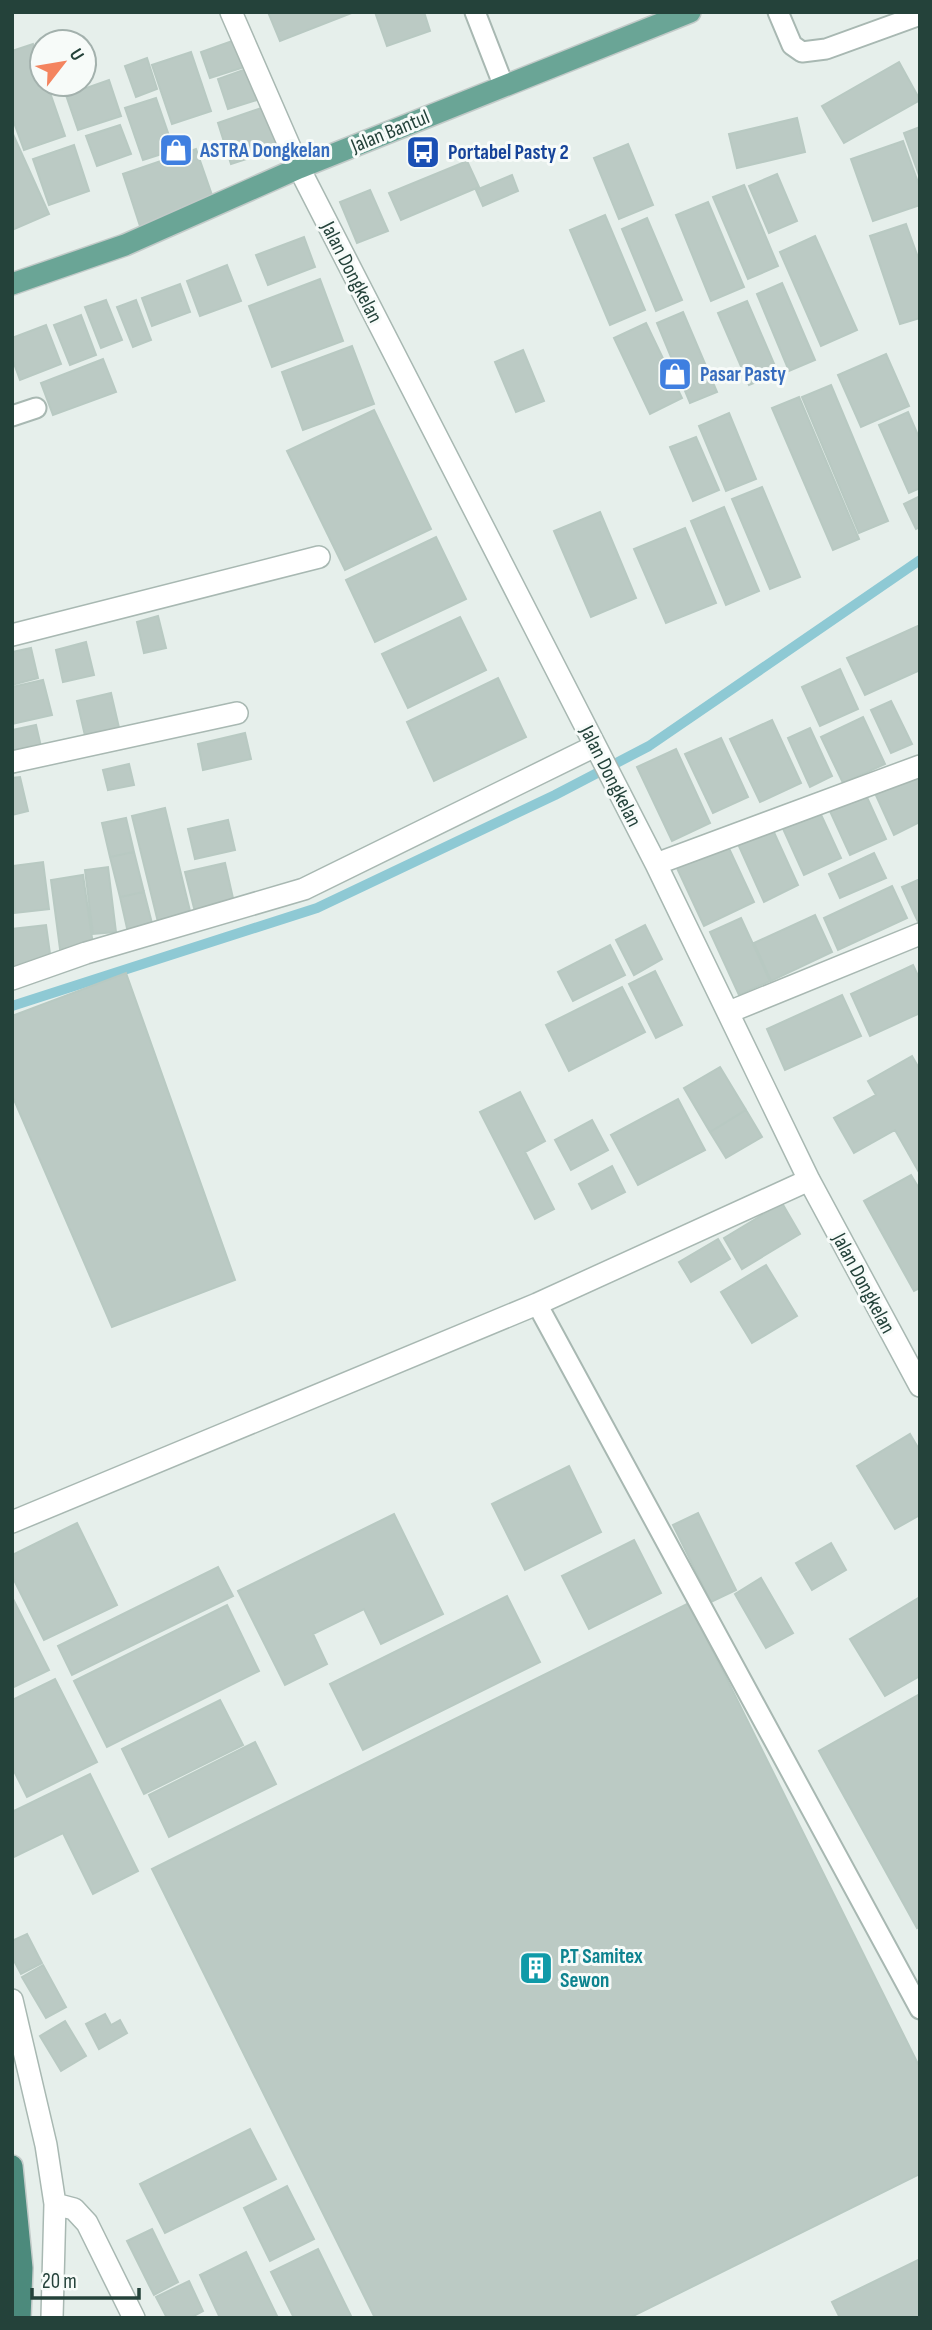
<svg xmlns="http://www.w3.org/2000/svg" width="932" height="2330" viewBox="0 0 932 2330" font-family="'Sofia Sans Condensed',sans-serif">
  <style>
    .lines { fill: none; stroke-linecap: round; stroke-linejoin: round }
    .stream { stroke: #8ec9d4; stroke-width: 10 }
    .building { fill: #bbcac4; stroke: #b8c9c2; stroke-width: 2 }
    .service-casing { stroke: #a8b8b2; stroke-width: 23 }
    .minor-casing { stroke: #a8b8b2; stroke-width: 24 }
    .tertiary-casing { stroke: #a8b8b2; stroke-width: 24 }
    .primary-casing { stroke: #c2cac8; stroke-width: 24 }
    .trunk-casing { stroke: #c2cac8; stroke-width: 24 }
    .service { stroke: #fff; stroke-width: 19 }
    .minor { stroke: #fff; stroke-width: 21 }
    .tertiary { stroke: #fff; stroke-width: 21 }
    .primary { stroke: #6aa596; stroke-width: 21 }
    .trunk { stroke: #4c8a7c; stroke-width: 21 }
    .labels { text-anchor: middle; stroke-width: 6; stroke-linejoin: round; paint-order: stroke }
    .street-label { font-size: 21px; fill: #24423a; stroke: #f7fbf9 }
    .shop-label { font-size: 21px; font-weight: bold; fill: #366cbe; stroke: #f7fbf9; text-anchor: start }
    .transit-label { font-size: 21px; font-weight: bold; fill: #164399; stroke: #f7fbf9; text-anchor: start }
    .culture-label { font-size: 21px; font-weight: bold; fill: #0d838f; stroke: #f7fbf9; text-anchor: start }
  </style>
  <rect width="100%" height="100%" fill="#e6efeb"/>
  <g class="lines">
    <path class="stream" d="M12 1006 317 908 555 795 649 746 920 560"/>
  </g>
  <path class="building" d="M268 12H354L280 41Z
    M375 12H424L430 31 387 46Z
    M235 40 244 67 210 78 201 52Z
    M33 44 42 69V84H47L65 136 24 150 12 117V51Z
    M191 52 211 111 172 124 152 65Z
    M147 58 157 89 136 97 125 66Z
    M899 62 920 100 844 143 822 106Z
    M249 68 260 99 228 109 218 79Z
    M109 80 121 116 78 130 66 95Z
    M156 98 174 150 143 160 125 108Z
    M267 106 281 148 231 164 218 123Z
    M797 118 805 152 737 168 729 134Z
    M120 125 131 154 97 166 86 136Z
    M920 127V178L904 133Z
    M12 132 49 214 12 230Z
    M903 141 920 188V205L873 221 851 159Z
    M628 144 653 205 619 219 594 158Z
    M74 145 89 191 49 205 33 159Z
    M196 149 214 201 140 226 123 174Z
    M467 161 479 187 401 220 389 193Z
    M777 174 797 221 769 233 749 186Z
    M512 175 518 191 483 206 476 190Z
    M744 185 778 266 748 279 713 197Z
    M370 190 388 231 357 243 340 202Z
    M708 202 744 287 711 301 676 215Z
    M605 215 645 310 610 325 570 230Z
    M647 218 682 300 656 311 622 229Z
    M906 224 920 263V318L900 324 870 236Z
    M815 236 857 330 821 346 780 252Z
    M304 237 315 267 268 285 256 255Z
    M227 265 241 301 200 316 187 281Z
    M320 279 343 341 272 367 249 306Z
    M782 283 815 360 789 371 757 294Z
    M180 284 190 312 152 326 142 298Z
    M106 300 122 340 101 348 85 307Z
    M136 300 151 340 133 347 117 307Z
    M747 301 778 373 749 385 718 313Z
    M683 312 717 392 690 403 657 323Z
    M81 315 96 355 70 365 54 325Z
    M646 323 682 398 650 414 614 338Z
    M46 325 61 364 20 380 12 358V338Z
    M352 346 374 404 303 430 282 372Z
    M523 350 544 401 516 412 495 362Z
    M886 354 909 406 861 427 838 375Z
    M103 359 116 392 53 415 41 383Z
    M831 385 888 521 859 533 802 397Z
    M799 397 859 539 833 550 772 408Z
    M374 410 431 529 345 570 287 451Z
    M908 412 920 440V488L909 493 879 425Z
    M729 413 756 479 726 491 699 426Z
    M696 437 719 490 693 501 670 447Z
    M762 487 800 577 770 589 732 499Z
    M920 496V527L916 529 904 504Z
    M724 507 759 591 726 605 691 521Z
    M600 512 636 598 591 617 554 531Z
    M685 528 716 603 666 623 634 549Z
    M436 537 466 599 375 642 346 580Z
    M158 616 166 648 144 653 137 622Z
    M460 617 486 670 408 708 382 654Z
    M920 625V670L865 695 847 658Z
    M86 642 94 675 63 682 56 650Z
    M31 648 38 678 12 685V652Z
    M840 669 858 709 820 726 802 687Z
    M498 678 526 737 434 781 407 722Z
    M43 680 52 715 12 724V687Z
    M111 693 120 732 86 740 77 701Z
    M891 701 912 744 891 753 871 710Z
    M863 717 885 764 843 783 821 737Z
    M772 720 801 783 760 802 730 739Z
    M36 725 42 751 12 758V730Z
    M810 728 832 776 810 787 788 738Z
    M245 733 251 759 203 770 198 744Z
    M721 738 748 797 713 813 685 754Z
    M676 749 710 823 672 841 637 767Z
    M129 764 134 785 108 790 103 770Z
    M916 771 920 780V822L894 835 874 791Z
    M20 777 28 811 12 815V778Z
    M865 793 886 839 850 855 829 809Z
    M817 806 841 858 804 875 780 822Z
    M165 808 191 915 158 922 132 816Z
    M126 818 134 852 110 857 102 823Z
    M228 820 235 850 195 859 188 829Z
    M772 828 798 885 764 902 738 844Z
    M726 842 754 902 704 926 676 866Z
    M134 852 144 892 120 897 110 857Z
    M874 853 886 878 840 898 829 874Z
    M43 862 49 909 15 913 12 866Z
    M225 863 235 907 196 916 185 872Z
    M108 867 116 932 93 934 85 870Z
    M83 875 93 945 60 949 51 880Z
    M920 879V921L918 922 902 887Z
    M892 886 907 918 838 950 824 918Z
    M144 892 154 931 129 937 120 897Z
    M815 915 832 952 771 981 754 943Z
    M741 918 770 981 739 995 710 932Z
    M46 925 51 961 14 966 12 929Z
    M645 925 662 959 634 975 616 940Z
    M610 945 625 975 573 1001 558 972Z
    M913 965 920 980V1013L870 1036 851 994Z
    M655 971 682 1025 656 1038 629 984Z
    M126 973 235 1280 112 1327 12 1095V1016Z
    M622 987 645 1032 569 1071 546 1025Z
    M842 995 861 1036 785 1070 767 1029Z
    M912 1056 920 1070V1174L895 1130 854 1153 834 1118 876 1095 868 1081Z
    M720 1067 746 1110 710 1132 684 1088Z
    M520 1092 545 1141 525 1152 554 1209 535 1219 480 1112Z
    M678 1099 705 1150 638 1185 611 1135Z
    M746 1110 762 1137 726 1158 710 1132Z
    M592 1120 608 1150 571 1170 555 1140Z
    M612 1166 625 1192 592 1209 579 1184Z
    M911 1175 920 1190V1288L914 1291 864 1201Z
    M782 1203 800 1234 742 1269 724 1238Z
    M718 1239 730 1259 691 1282 679 1262Z
    M766 1265 797 1316 752 1343 721 1292Z
    M910 1434 920 1451V1515L895 1529 857 1466Z
    M569 1466 601 1532 525 1570 492 1504Z
    M698 1513 736 1590 711 1602 673 1525Z
    M394 1514 443 1614 381 1644 364 1609 313 1634 327 1664 285 1685 238 1591Z
    M77 1523 117 1605 44 1640 12 1576V1555Z
    M634 1540 661 1593 589 1629 562 1576Z
    M831 1543 846 1570 812 1590 796 1563Z
    M218 1567 233 1596 72 1675 58 1646Z
    M761 1578 793 1633 766 1648 735 1594Z
    M507 1596 540 1662 363 1750 330 1684Z
    M12 1597 49 1670 12 1688Z
    M920 1597V1676L885 1696 850 1639Z
    M689 1603 920 2068V2174L629 2318H375L152 1869Z
    M227 1605 259 1671 107 1747 74 1681Z
    M55 1679 97 1762 27 1797 12 1767V1700Z
    M920 1694V1926L917 1928 819 1751Z
    M220 1700 243 1745 144 1794 122 1749Z
    M255 1742 276 1784 169 1837 149 1795Z
    M90 1774 138 1871 93 1894 63 1833 12 1858V1812Z
    M27 1934 42 1963 21 1974 12 1957V1941Z
    M43 1965 66 2007 46 2018 22 1977Z
    M105 2014 111 2025 120 2020 127 2033 99 2049 86 2024Z
    M65 2021 86 2056 61 2071 40 2036Z
    M250 2129 276 2179 165 2233 140 2184Z
    M287 2186 314 2239 270 2261 244 2208Z
    M152 2229 178 2282 154 2295 127 2241Z
    M318 2249 352 2318H294L271 2272Z
    M246 2252 278 2318H220L200 2275Z
    M920 2259V2318H840L832 2302Z
    M189 2281 203 2311 190 2318H167L156 2297Z"/>
  <g class="lines">
    <g class="service-casing">
      <path id="service" d="M475 12 503 84
        M778 12 792 45 802 52 826 49 920 15
        M12 416 36 408
        M537 1304 920 2009"/>
    </g>
    <g class="minor-casing">
      <path id="minor" d="M231 12 299 168 656 864 809 1180 920 1386
        M12 635 319 557
        M12 762 237 713
        M656 864 920 766
        M12 979 86 953 304 889 595 746
        M729 1012 920 934
        M12 1522 537 1304 809 1180"/>
    </g>
    <g class="tertiary-casing">
      <path id="tertiary" d="M12 2000 46 2145 55 2204 52 2318
        M55 2204 74 2209 87 2223 134 2318"/>
    </g>
    <g class="primary-casing">
      <path id="primary" d="M12 284 125 245 299 168 690 12"/>
    </g>
    <g class="trunk-casing">
      <path id="trunk" d="M12 2166 22 2268 20 2318"/>
    </g>
    <use href="#service" class="service"/>
    <use href="#minor" class="minor"/>
    <use href="#tertiary" class="tertiary"/>
    <use href="#primary" class="primary"/>
    <use href="#trunk" class="trunk"/>
  </g>
  <defs>
    <g id="shop-square" transform="scale(1.75)"><rect x="-9" y="-9" width="18" height="18" rx="4" fill="#3f7fe0" stroke="#f7fbf9"/><path d="M-5-2.5h2.3a2.7 3.5 0 0 1 5.4 0H5L5.5 6h-11ZM-1.5-2.5h3a1.5 2.3 0 0 0-3 0Z" fill="#fff"/></g>
    <g id="bus-square" transform="scale(1.75)"><rect x="-9" y="-9" width="18" height="18" rx="4" fill="#1a4fb4" stroke="#f7fbf9"/><path d="M-5-6H5V4H4V6H2V4H-2V6H-4V4H-5ZM-3.5-4V0h7V-4ZM-3.5 1.2v1.5H-2V1.2ZM2 1.2v1.5H3.5V1.2Z" fill="#fff"/></g>
    <g id="building-square" transform="scale(1.75)"><rect x="-9" y="-9" width="18" height="18" rx="4" fill="#0f9aa8" stroke="#f7fbf9"/><path d="M-4-6H4V6H1V3H-1V6H-4ZM-2.5-4.3h1.7v1.8h-1.7ZM.8-4.3h1.7v1.8H.8ZM-2.5-1h1.7V.8h-1.7ZM.8-1h1.7V.8H.8Z" fill="#fff"/></g>
  </defs>
  <g fill-rule="evenodd">
    <use href="#shop-square" x="176" y="150"/>
    <use href="#bus-square" x="423" y="152"/>
    <use href="#shop-square" x="675" y="374"/>
    <use href="#building-square" x="536" y="1968"/>
  </g>
  <g class="labels">
    <g class="street-label">
      <text transform="translate(390 131) rotate(-22)" y="7">Jalan Bantul</text>
      <text transform="translate(352 272) rotate(63)" y="7">Jalan Dongkelan</text>
      <text transform="translate(611 776) rotate(63)" y="7">Jalan Dongkelan</text>
      <text transform="translate(864 1283) rotate(62)" y="7">Jalan Dongkelan</text>
    </g>
    <g class="shop-label">
      <text x="200" y="157">ASTRA Dongkelan</text>
      <text x="700" y="381">Pasar Pasty</text>
    </g>
    <g class="transit-label">
      <text x="448" y="159">Portabel Pasty 2</text>
    </g>
    <g class="culture-label">
      <text x="560" y="1963">P.T Samitex<tspan x="560" dy="24">Sewon</tspan></text>
    </g>
  </g>
  <rect width="932" height="2330" fill="none" stroke="#24423a" stroke-width="28"/>
  <g transform="translate(63 63) rotate(59)"><circle r="33" fill="#f7fbf9" stroke="#a3b1ad" stroke-width="2"/>
  <path d="M0-5L12 26L0 18L-12 26Z" fill="#f4845f"/>
  <text y="-10" font-size="19" font-weight="bold" text-anchor="middle" fill="#24423a">U</text>
  </g>
  <path d="M32 2288v10h107v-10" fill="none" stroke="#24423a" stroke-width="3.5"/>
  <text x="42" y="2288" font-size="21" fill="#24423a" stroke="#f7fbf9" stroke-width="5" paint-order="stroke">20 m</text>
</svg>
